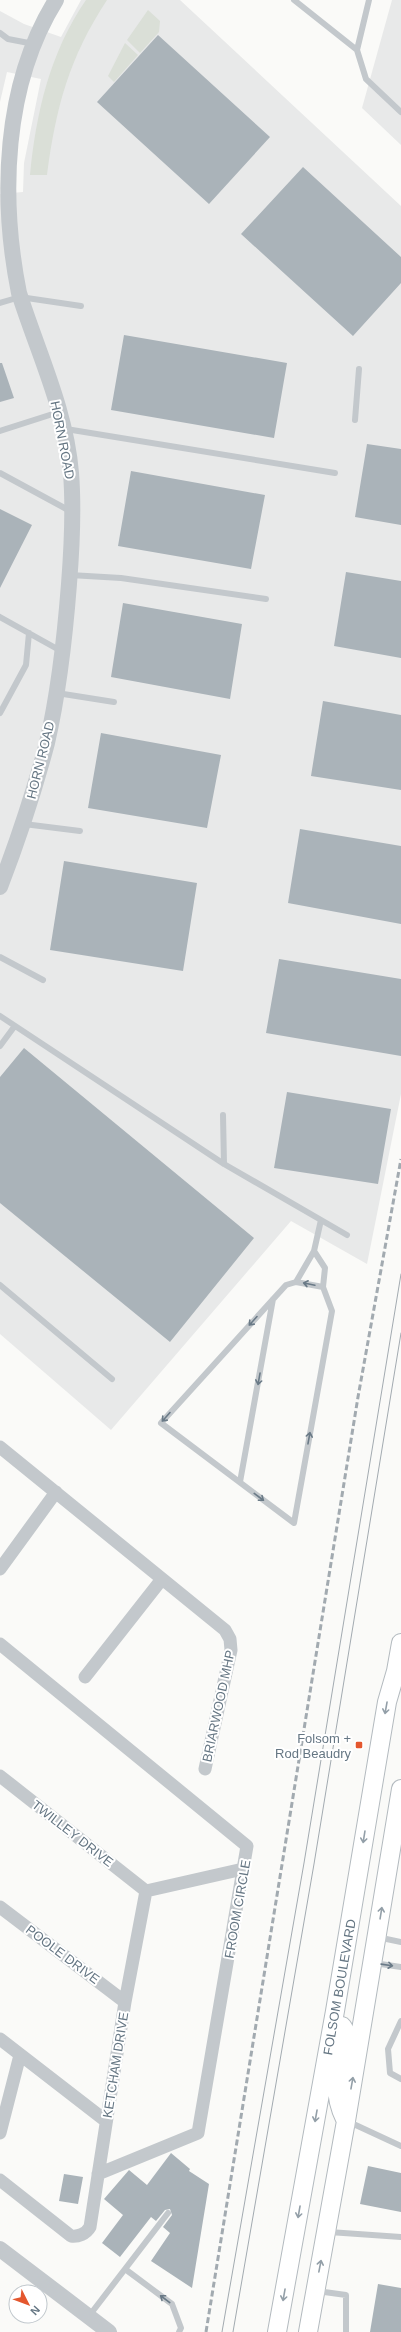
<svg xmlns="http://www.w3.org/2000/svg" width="401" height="2332" viewBox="0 0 401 2332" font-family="Helvetica,sans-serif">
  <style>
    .built { fill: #e8e9e9 }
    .green { fill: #dadfd7 }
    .building { fill: #aab3b9 }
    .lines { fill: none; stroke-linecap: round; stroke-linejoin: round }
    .secondary-casing { stroke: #b3babf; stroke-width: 20 }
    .service { stroke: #c3c8cc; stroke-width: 6 }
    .minor { stroke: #c3c8cc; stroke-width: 13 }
    .tertiary { stroke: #c3c8cc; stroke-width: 16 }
    .secondary { stroke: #fff; stroke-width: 18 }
    .tram { stroke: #a2aab0; stroke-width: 1 }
    .rail { stroke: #a2aab0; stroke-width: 3; stroke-dasharray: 6 3; stroke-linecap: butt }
    .oneway { stroke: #6a7a87 }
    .oneway2 { stroke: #939fa8 }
    .poi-dot { fill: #e4572e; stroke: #fff; stroke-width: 1.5 }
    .labels { text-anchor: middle; stroke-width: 4; stroke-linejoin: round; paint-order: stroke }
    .street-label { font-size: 13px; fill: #657683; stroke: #fff }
    .poi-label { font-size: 13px; fill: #657683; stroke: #fff; text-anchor: end }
  </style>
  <rect width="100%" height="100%" fill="#fafaf8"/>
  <path class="built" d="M81 0H180L401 206V1094L367 1264 291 1221 111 1430 0 1334V194L23 192 24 163 41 79 7 72 0 102V11L24 24 61 37Z
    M392 0H401V145L362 108Z"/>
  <path class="green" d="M86 0H107C69 58 56 107 47 175H30C36 113 50 52 86 0Z
    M148 10 160 21 159 32 140 53 127 40Z
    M125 43 138 55 114 82 108 76Z"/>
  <path class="building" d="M158 35 270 137 209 204 97 102Z
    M303 167 401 257V283L353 336 241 234Z
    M124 335 287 363 274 438 111 410Z
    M0 363H2L14 398 0 402Z
    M367 444 401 449V525L355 517Z
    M131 471 265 495 251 569 118 546Z
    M0 509 32 525 0 588Z
    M346 572 401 581V658L334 646Z
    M123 603 242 624 230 699 111 677Z
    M323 701 401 715V790L311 776Z
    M101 733 221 755 207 828 88 808Z
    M300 829 401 846V924L288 903Z
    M64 861 197 883 183 971 50 950Z
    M279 959 401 979V1056L266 1033Z
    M24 1048 254 1238 170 1342 0 1203V1077Z
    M287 1092 391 1109 378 1184 274 1168Z
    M171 2153 190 2169 189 2171 209 2184 192 2288 151 2261 170 2233 163 2227 172 2215 170 2209 165 2210 156 2221 151 2217 120 2257 102 2243 123 2215 104 2199 129 2170 147 2185Z
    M368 2166 401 2173V2212L360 2204Z
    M64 2174 83 2177 78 2204 59 2201Z
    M378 2284 401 2288V2332H370Z"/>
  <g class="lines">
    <g class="secondary-casing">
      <path id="secondary" d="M342 2026 344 2029C339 2061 330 2089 345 2119
        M277 2332 335 2011 387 1702 396 1671 401 1643
        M308 2332 346 2121 401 1789"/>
    </g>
    <path class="service" d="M294 0 357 50 366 79 401 112
      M0 33 8 39 34 44
      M357 50 369 0
      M0 303 20 297 81 306
      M355 420 359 369
      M66 429 335 473
      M0 431 59 412
      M0 473 70 511
      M70 575 121 578 266 599
      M0 617 61 651
      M57 693 114 702
      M0 713 26 665 29 633
      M24 824 80 831
      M0 957 43 980
      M0 1016 224 1164 347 1235
      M0 1046 14 1027
      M223 1115 224 1164
      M314 1251 325 1268 323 1287 332 1311 294 1523 161 1423 286 1285 296 1282 314 1251 321 1220
      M296 1282 323 1287
      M0 1285 112 1379
      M240 1482 273 1299
      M377 1937 401 1942
      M374 1963 401 1967
      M401 2021 388 2049 390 2073 401 2079
      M347 2121 401 2146
      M329 2232 401 2237
      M125 2269 172 2304 181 2328 179 2332
      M317 2291 346 2295V2332
      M89 2316 168 2213"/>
    <path class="minor" d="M0 1447 225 1630 230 1639 231 1650 205 1769
      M0 1569 56 1492
      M0 1644 247 1846 198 2133 98 2174
      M85 1677 162 1579
      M0 1776 146 1891
      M0 1907 125 2002
      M0 2039 106 2121
      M0 2133 20 2055
      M0 2180 71 2236C78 2237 86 2234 90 2227L125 2002 146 1891 243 1869"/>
    <path class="tertiary" d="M0 887C18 840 34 792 47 743 59 691 65 636 69 584 72 546 74 511 71 473 66 410 38 353 19 293 0 198 3 85 56 0
      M0 2249 109 2332"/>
    <use href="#secondary" class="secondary"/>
    <path class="tram" d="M222 2332 304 1863 401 1274
      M233 2332 314 1864 401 1333"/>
    <path class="rail" d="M206 2332 358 1397 401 1159"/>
  </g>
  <defs><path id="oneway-shaft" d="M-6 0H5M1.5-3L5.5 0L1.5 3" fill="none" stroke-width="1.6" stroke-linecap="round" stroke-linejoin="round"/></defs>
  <g class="oneway">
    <use href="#oneway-shaft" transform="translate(309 1284) rotate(-168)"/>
    <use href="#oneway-shaft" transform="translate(253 1321) rotate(132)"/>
    <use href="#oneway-shaft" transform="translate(259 1379) rotate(100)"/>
    <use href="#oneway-shaft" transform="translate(166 1417) rotate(132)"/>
    <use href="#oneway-shaft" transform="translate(309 1438) rotate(-80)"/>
    <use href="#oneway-shaft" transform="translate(259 1497) rotate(37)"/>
    <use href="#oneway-shaft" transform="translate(387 1965) rotate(8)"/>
    <use href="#oneway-shaft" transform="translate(165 2299) rotate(-143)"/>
  </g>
  <g class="oneway2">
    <use href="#oneway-shaft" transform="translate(386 1708) rotate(100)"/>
    <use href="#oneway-shaft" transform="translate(364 1837) rotate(99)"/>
    <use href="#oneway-shaft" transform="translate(381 1913) rotate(-81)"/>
    <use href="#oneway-shaft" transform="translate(352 2083) rotate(-80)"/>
    <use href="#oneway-shaft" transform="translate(316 2116) rotate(100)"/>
    <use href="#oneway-shaft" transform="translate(299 2212) rotate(100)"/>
    <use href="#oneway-shaft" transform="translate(320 2266) rotate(-79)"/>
    <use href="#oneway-shaft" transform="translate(284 2295) rotate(100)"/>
  </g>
  <rect class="poi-dot" x="355" y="1741" width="8" height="8" rx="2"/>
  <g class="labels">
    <g class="street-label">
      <text transform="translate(63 440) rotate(79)" y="5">HORN ROAD</text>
      <text transform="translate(40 760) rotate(-76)" y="5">HORN ROAD</text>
      <text transform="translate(218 1706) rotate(-78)" y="5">BRIARWOOD MHP</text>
      <text transform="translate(73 1833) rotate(38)" y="5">TWILLEY DRIVE</text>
      <text transform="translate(237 1909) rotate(-80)" y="5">FROOM CIRCLE</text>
      <text transform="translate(63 1954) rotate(37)" y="5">POOLE DRIVE</text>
      <text transform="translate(339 1987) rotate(-80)" y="5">FOLSOM BOULEVARD</text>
      <text transform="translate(115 2065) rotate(-81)" y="5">KETCHAM DRIVE</text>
    </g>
    <g class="poi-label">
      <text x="351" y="1743">Folsom +<tspan x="351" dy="15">Rod Beaudry</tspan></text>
    </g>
  </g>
  <g transform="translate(28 2304) rotate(132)"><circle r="19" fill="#ffffff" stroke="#c1c8cd"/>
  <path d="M0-3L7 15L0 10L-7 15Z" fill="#e4572e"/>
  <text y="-6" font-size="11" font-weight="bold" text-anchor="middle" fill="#657683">N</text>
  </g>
</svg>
